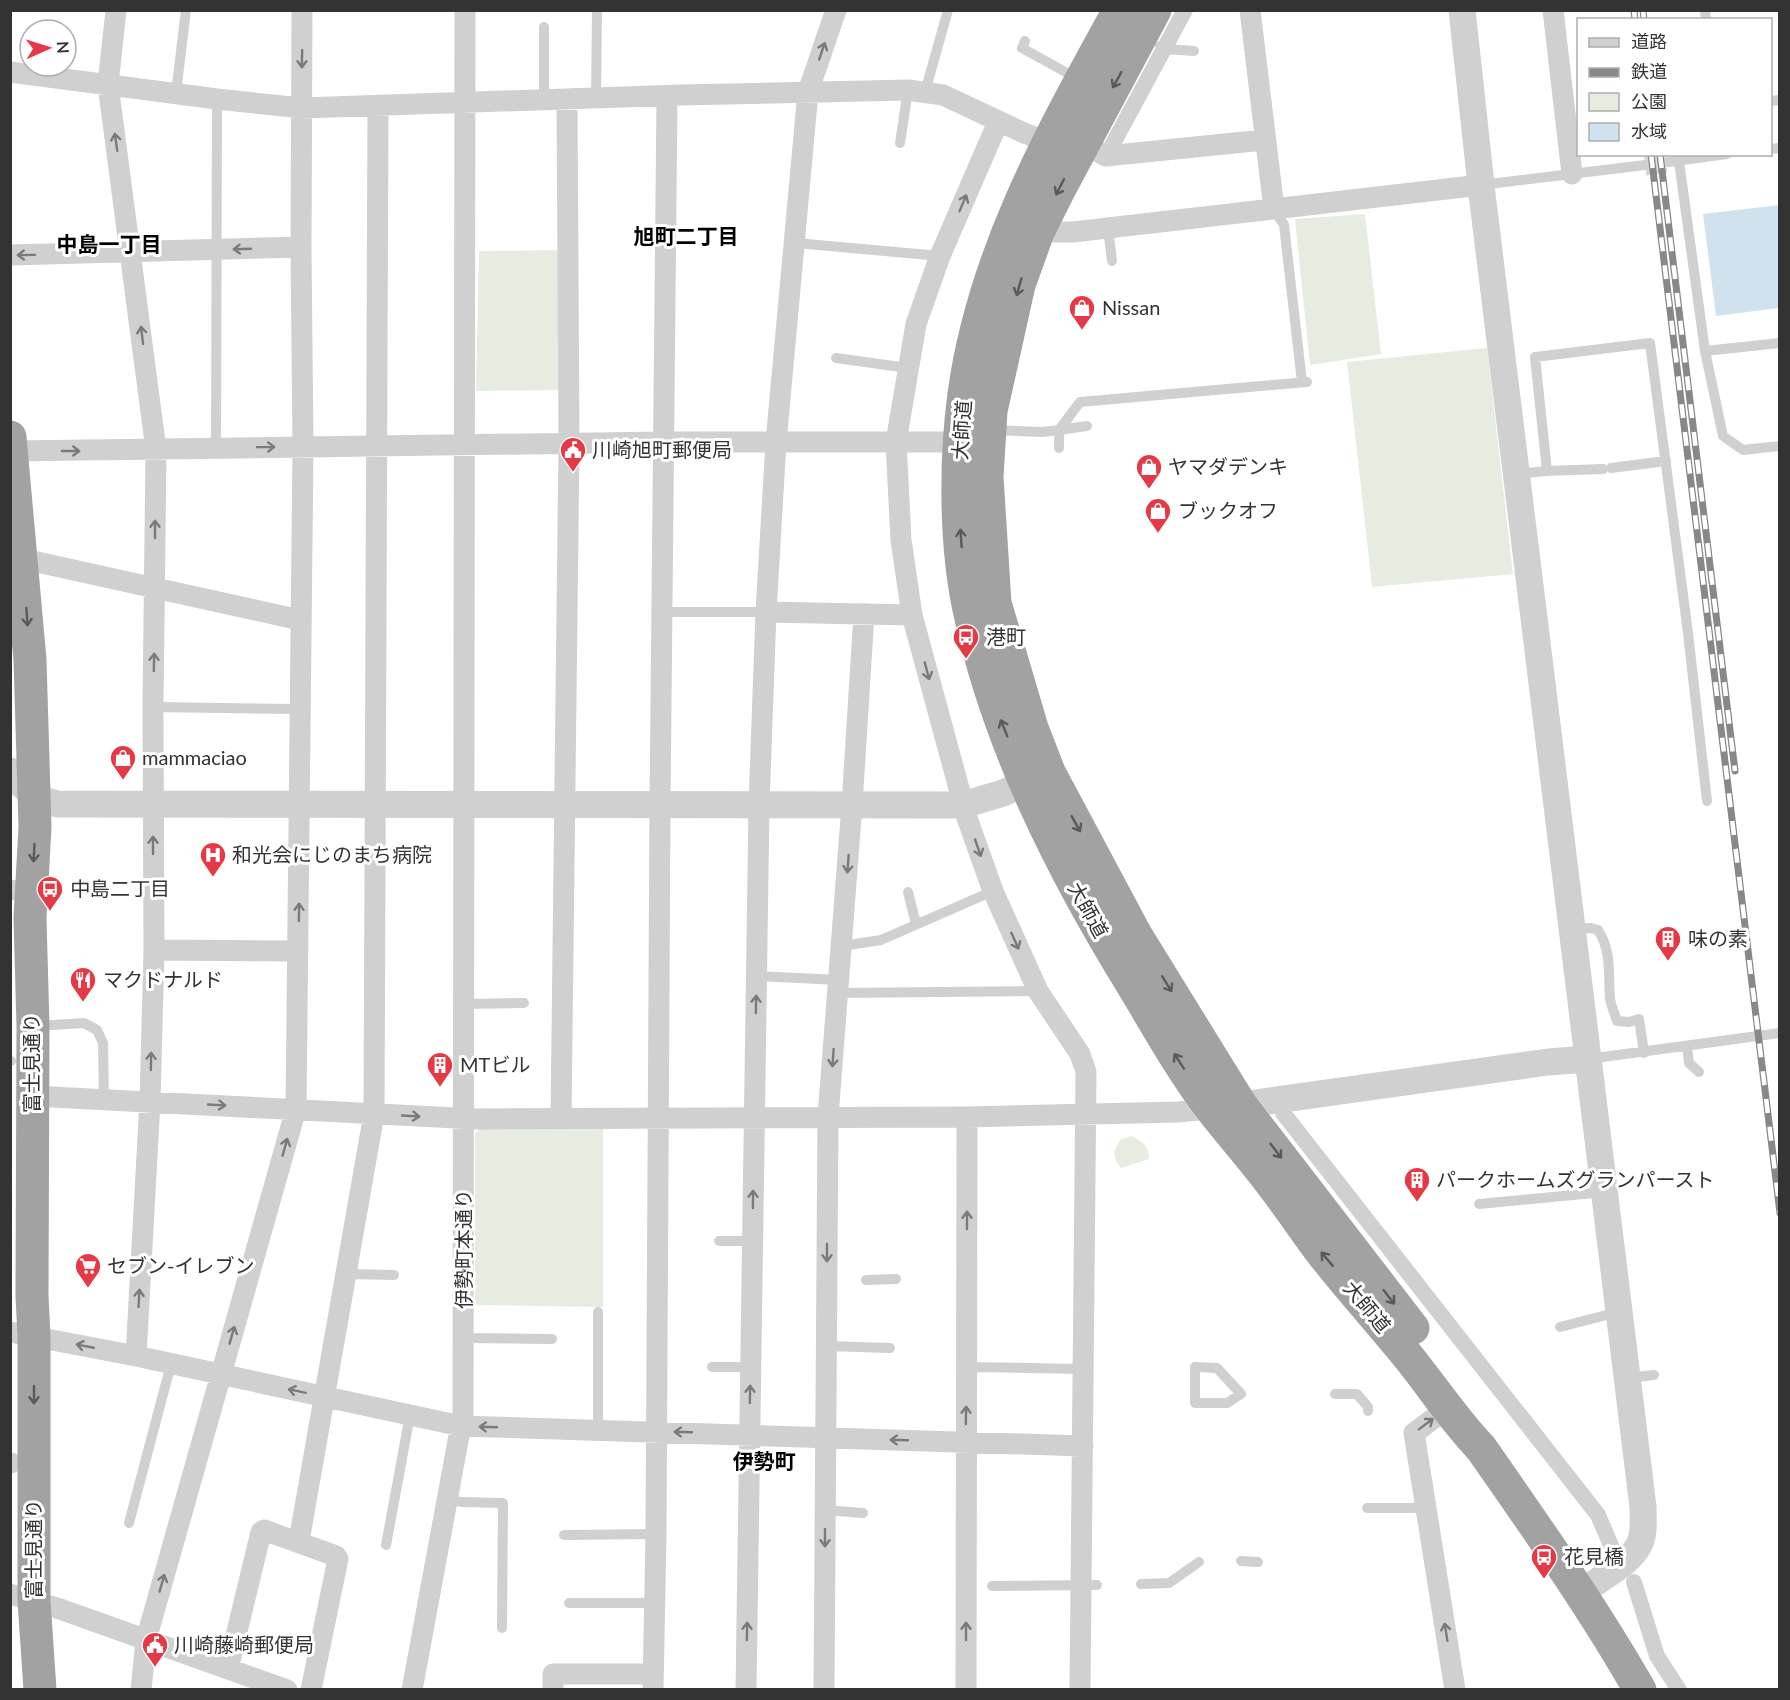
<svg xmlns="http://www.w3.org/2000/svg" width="1790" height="1700" viewBox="0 0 1790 1700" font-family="Lato,'Noto Sans JP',sans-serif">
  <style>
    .green { fill: #e6ecdf }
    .water { fill: #cfe2ee }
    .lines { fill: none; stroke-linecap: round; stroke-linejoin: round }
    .minor-tunnel { stroke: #d6d6d6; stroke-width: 21; stroke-dasharray: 21 10; stroke-linecap: butt }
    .service { stroke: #d0d0d0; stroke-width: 10 }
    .pedestrian { stroke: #d0d0d0; stroke-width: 16 }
    .minor { stroke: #d0d0d0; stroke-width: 21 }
    .tertiary { stroke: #d0d0d0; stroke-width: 27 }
    .trunk { stroke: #a2a2a2; stroke-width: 33 }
    .rail-casing { stroke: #888; stroke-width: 7 }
    .rail { stroke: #fff; stroke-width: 4.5; stroke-dasharray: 14; stroke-linecap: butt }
    .oneway { stroke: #7a7a7a }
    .oneway2 { stroke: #5a5a5a }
    .labels { text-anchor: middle; stroke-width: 6; stroke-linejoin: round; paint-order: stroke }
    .poi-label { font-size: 20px; fill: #333; stroke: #fff; text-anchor: start }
    .street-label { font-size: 20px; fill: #333; stroke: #fff }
    .neighbourhood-label { font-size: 21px; font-weight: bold; fill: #000; stroke: #fff }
  </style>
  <rect width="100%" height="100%" fill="#fff"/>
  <path class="green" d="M1365 214 1381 354 1310 365 1295 219Z
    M564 250 563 390 476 391 479 251Z
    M1487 348 1513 574 1372 587 1347 362Z
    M481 1128H603V1307L475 1305V1133Z
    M1131 1136C1144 1142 1148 1145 1149 1159L1121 1168 1116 1161 1114 1152 1120 1140Z"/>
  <path class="water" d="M1779 205V308L1716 316 1703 214Z"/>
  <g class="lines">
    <path class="minor-tunnel" d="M1645 165 1668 162"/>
    <path class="service" d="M1705 10 1706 20
      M1025 41 1022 48 1078 79
      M1160 46 1165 49 1194 51
      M925 92 948 10
      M176 93 186 10
      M596 98 597 10
      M544 99V27
      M1770 101 1780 100
      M900 143 908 90
      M1770 149 1780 148
      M1678 154 1705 351 1780 343
      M1668 162 1727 154
      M1481 185 1645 165
      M1274 209 1284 225 1302 382
      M1108 228 1112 261
      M796 243 940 256
      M1705 351 1723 436 1743 450 1780 446
      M836 358 908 368
      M993 430 1042 432 1059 430 1080 402 1307 382
      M216 448 217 99
      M1059 448V430L1087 426
      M1611 468 1666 461
      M1547 471 1603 469
      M1516 474 1547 471 1535 357 1650 343 1688 633 1707 801
      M662 612H766
      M153 707 299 709
      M908 892 916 924
      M1572 929 1591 928 1598 930C1612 951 1608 975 1610 998 1611 1006 1615 1014 1617 1021L1629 1022 1639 1019 1644 1053
      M842 946 881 940 993 891
      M757 976 839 980
      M838 993 1038 991
      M463 1004 524 1003
      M37 1026 84 1023 97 1030 103 1043 104 1099
      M1687 1046 1689 1063 1699 1072
      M1588 1059 1780 1033
      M10 1061H11
      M1479 1204 1604 1192
      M719 1241H753
      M347 1274 394 1275
      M866 1280 896 1279
      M598 1312V1430
      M1560 1327 1618 1312
      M464 1338 552 1339
      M826 1346 890 1348
      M712 1367H751
      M967 1367 1084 1369
      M1195 1367 1217 1368 1241 1394 1227 1403H1195Z
      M1627 1378 1654 1375
      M1335 1394H1357L1368 1407V1411
      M448 1499 461 1502 503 1503 502 1628
      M1367 1508H1413L1425 1506
      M825 1510 863 1513
      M129 1523 171 1364
      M564 1535 656 1534
      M386 1545 410 1415
      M1241 1561 1258 1562
      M1141 1584 1169 1583 1199 1562
      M992 1586 1097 1585
      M569 1603H655"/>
    <path class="pedestrian" d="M1109 151 1185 10
      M1283 1113 1598 1515 1612 1548
      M1634 1582 1657 1656 1679 1690"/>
    <path class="minor" d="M116 10 108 85 156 450 153 707 154 950 150 1101 136 1356
      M1250 10 1274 209
      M1553 10 1572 174
      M10 72 217 99 301 108 680 95 908 90 943 95 1024 133 1048 142
      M998 122 940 256 916 324 896 442 901 540 912 615 967 818 993 891 1038 991 1080 1054 1086 1072 1080 1690
      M1083 143 1106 156 1264 140
      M1029 227 1038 232H1073L1481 185
      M10 255 301 247
      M12 451 663 442H959
      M10 556 300 620
      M766 612 912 615
      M10 890H11
      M154 950 298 951
      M32 1096 475 1119 967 1117 1178 1112 1219 1108
      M561 1119 569 444 567 99
      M10 1332 136 1356 461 1426 1083 1446
      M1449 1407 1414 1433 1455 1690
      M10 1463H11
      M299 1541 374 1114 378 106
      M10 1594 57 1608 287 1690
      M228 1669 261 1532 264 1530 336 1556 338 1559 311 1690
      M141 1690 146 1640 296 1109 303 447 301 247 302 10
      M412 1690 463 1414 465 10
      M553 1690V1674H653
      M653 1690 656 1534 660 804 667 96
      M746 1690 759 805 766 612 776 442 808 92 836 10
      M824 1690 828 1117 852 805 864 614
      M966 1690 967 1117"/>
    <path class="tertiary" d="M1462 10 1482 194 1643 1507C1643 1519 1645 1534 1639 1545 1630 1562 1610 1572 1595 1583
      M10 771C25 790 35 800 58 804L963 805 1003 793 1042 775
      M1241 1105 1548 1062 1588 1059"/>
    <path class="trunk" d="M1119 10C1052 132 983 254 964 394 955 461 955 547 970 614 999 746 1062 871 1133 986 1158 1028 1182 1071 1212 1110 1232 1136 1254 1160 1273 1186 1290 1208 1305 1231 1321 1252 1350 1289 1381 1323 1410 1359 1434 1389 1455 1421 1481 1448 1536 1527 1592 1606 1640 1690
      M1155 10 1058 192 1038 232 1019 285 991 411 987 477 995 603 1032 728 1049 772 1136 935 1241 1105 1413 1328
      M10 437 30 660 35 827 30 918 33 1027 32 1296 34 1336V1601L40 1690"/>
    <g class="rail-casing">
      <path id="rail" d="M1634 10 1635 20
        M1643 10 1644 20
        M1651 154 1780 1213
        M1660 154 1735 771"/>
    </g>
    <use href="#rail" class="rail"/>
  </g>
  <defs><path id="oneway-shaft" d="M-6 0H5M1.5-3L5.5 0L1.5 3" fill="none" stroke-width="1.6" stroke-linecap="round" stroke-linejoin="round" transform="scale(1.5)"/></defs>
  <g class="oneway">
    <use href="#oneway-shaft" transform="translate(822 51) rotate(-71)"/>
    <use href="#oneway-shaft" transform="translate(302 59) rotate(91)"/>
    <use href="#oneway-shaft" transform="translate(116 142) rotate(-98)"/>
    <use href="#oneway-shaft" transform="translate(963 203) rotate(-67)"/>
    <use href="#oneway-shaft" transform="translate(242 249) rotate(178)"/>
    <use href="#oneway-shaft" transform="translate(26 255) rotate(179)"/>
    <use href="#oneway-shaft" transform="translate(142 335) rotate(-97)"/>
    <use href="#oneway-shaft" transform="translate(266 447) rotate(-1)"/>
    <use href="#oneway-shaft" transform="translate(71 451)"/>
    <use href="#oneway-shaft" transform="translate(155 529) rotate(-90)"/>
    <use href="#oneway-shaft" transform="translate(154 662) rotate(-89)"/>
    <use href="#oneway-shaft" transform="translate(927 671) rotate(75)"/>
    <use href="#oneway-shaft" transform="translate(153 845) rotate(-90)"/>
    <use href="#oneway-shaft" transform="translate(978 848) rotate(71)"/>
    <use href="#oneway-shaft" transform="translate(848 864) rotate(94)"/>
    <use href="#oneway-shaft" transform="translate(299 912) rotate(-89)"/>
    <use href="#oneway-shaft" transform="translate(1015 941) rotate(66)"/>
    <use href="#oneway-shaft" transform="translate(756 1004) rotate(-89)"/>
    <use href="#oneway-shaft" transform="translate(833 1058) rotate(94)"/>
    <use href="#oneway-shaft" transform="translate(151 1061) rotate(-89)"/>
    <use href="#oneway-shaft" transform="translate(217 1105) rotate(3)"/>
    <use href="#oneway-shaft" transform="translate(411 1116) rotate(3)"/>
    <use href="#oneway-shaft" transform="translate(285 1147) rotate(-74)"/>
    <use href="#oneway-shaft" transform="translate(753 1199) rotate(-89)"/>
    <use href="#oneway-shaft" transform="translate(967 1220) rotate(-90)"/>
    <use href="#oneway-shaft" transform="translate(827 1253) rotate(90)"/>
    <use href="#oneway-shaft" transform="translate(139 1298) rotate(-87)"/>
    <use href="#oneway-shaft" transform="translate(232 1335) rotate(-74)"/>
    <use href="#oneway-shaft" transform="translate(85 1346) rotate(-169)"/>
    <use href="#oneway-shaft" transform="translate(297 1391) rotate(-168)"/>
    <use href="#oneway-shaft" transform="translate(750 1394) rotate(-89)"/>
    <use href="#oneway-shaft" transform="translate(966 1415) rotate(-89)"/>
    <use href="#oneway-shaft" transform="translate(1426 1424) rotate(-37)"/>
    <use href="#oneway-shaft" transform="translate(488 1427) rotate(-178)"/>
    <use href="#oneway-shaft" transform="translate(683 1432) rotate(-178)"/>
    <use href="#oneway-shaft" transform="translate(899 1440) rotate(-178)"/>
    <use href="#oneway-shaft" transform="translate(825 1538) rotate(90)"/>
    <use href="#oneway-shaft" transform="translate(162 1583) rotate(-74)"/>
    <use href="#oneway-shaft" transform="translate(747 1631) rotate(-89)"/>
    <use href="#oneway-shaft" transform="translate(966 1631) rotate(-90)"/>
    <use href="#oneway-shaft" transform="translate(1446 1632) rotate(-99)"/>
  </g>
  <g class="oneway2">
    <use href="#oneway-shaft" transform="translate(1117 80) rotate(119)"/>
    <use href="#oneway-shaft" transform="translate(1060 187) rotate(117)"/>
    <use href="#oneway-shaft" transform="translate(1019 287) rotate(106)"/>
    <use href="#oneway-shaft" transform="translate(961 538) rotate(-94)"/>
    <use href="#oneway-shaft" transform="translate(27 617) rotate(86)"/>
    <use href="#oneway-shaft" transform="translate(1004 728) rotate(-112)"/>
    <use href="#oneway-shaft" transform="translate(1076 824) rotate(61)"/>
    <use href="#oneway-shaft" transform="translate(34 853) rotate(93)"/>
    <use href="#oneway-shaft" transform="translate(1167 984) rotate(58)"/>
    <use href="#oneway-shaft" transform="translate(1179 1061) rotate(-123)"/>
    <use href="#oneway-shaft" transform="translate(1276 1151) rotate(53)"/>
    <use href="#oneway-shaft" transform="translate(1327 1259) rotate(-130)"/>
    <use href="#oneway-shaft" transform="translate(1389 1297) rotate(52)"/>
    <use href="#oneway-shaft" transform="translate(34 1395) rotate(90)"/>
  </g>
  <defs>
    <g id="shop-pin" transform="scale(1.35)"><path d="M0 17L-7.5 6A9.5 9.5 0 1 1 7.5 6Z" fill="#e63946" stroke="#fff"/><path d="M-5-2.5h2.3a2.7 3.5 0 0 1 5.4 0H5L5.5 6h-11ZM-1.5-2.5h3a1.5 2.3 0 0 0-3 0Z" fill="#fff"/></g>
    <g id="civic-pin" transform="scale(1.35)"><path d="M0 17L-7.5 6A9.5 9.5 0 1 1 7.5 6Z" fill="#e63946" stroke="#fff"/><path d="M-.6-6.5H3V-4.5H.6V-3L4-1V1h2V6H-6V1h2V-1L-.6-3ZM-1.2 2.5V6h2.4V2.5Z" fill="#fff"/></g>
    <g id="bus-pin" transform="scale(1.35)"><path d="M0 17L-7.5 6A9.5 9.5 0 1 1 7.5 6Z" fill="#e63946" stroke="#fff"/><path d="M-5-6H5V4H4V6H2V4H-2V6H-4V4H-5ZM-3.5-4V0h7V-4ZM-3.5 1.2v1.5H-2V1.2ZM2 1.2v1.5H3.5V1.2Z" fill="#fff"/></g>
    <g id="hospital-pin" transform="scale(1.35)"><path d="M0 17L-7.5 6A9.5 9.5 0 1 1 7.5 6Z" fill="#e63946" stroke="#fff"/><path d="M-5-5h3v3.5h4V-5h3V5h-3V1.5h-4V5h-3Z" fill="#fff"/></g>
    <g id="building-pin" transform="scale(1.35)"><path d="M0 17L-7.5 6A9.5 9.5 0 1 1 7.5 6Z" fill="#e63946" stroke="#fff"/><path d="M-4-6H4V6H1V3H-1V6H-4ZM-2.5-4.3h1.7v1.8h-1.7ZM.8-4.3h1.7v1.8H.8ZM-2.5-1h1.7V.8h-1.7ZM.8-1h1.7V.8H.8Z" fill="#fff"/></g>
    <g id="restaurant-pin" transform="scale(1.35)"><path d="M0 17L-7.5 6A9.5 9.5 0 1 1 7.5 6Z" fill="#e63946" stroke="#fff"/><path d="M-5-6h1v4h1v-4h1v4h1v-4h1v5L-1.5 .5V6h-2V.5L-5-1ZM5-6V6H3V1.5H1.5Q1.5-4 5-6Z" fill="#fff"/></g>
    <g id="supermarket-pin" transform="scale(1.35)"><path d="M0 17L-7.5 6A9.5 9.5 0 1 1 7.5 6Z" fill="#e63946" stroke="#fff"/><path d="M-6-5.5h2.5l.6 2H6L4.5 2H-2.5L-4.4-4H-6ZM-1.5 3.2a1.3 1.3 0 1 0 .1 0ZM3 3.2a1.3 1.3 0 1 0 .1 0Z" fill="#fff"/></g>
  </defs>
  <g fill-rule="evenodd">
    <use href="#shop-pin" x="1082" y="308"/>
    <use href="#civic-pin" x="573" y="450"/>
    <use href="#shop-pin" x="1149" y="467"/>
    <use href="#shop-pin" x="1158" y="511"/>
    <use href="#bus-pin" x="966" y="637"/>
    <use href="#shop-pin" x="123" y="758"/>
    <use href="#hospital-pin" x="213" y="855"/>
    <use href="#bus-pin" x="50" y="889"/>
    <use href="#building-pin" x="1668" y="939"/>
    <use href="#restaurant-pin" x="83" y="980"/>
    <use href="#building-pin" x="440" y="1065"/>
    <use href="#building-pin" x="1417" y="1180"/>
    <use href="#supermarket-pin" x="88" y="1266"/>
    <use href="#bus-pin" x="1544" y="1557"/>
    <use href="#civic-pin" x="155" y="1645"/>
  </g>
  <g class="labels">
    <g class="poi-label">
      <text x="1102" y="315">Nissan</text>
      <text x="592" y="457">川崎旭町郵便局</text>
      <text x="1168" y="474">ヤマダデンキ</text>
      <text x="1178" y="518">ブックオフ</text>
      <text x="986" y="644">港町</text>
      <text x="142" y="765">mammaciao</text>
      <text x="232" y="862">和光会にじのまち病院</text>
      <text x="70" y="896">中島二丁目</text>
      <text x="1688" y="946">味の素</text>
      <text x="103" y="987">マクドナルド</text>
      <text x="460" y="1072">MTビル</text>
      <text x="1436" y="1187">パークホームズグランパースト</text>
      <text x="107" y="1273">セブン-イレブン</text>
      <text x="1564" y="1564">花見橋</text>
      <text x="174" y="1652">川崎藤崎郵便局</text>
    </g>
    <g class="street-label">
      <text transform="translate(962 430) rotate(-86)" y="7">大師道</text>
      <text transform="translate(1088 910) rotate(61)" y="7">大師道</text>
      <text transform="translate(32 1063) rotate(-90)" y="7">富士見通り</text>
      <text transform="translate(464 1249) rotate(-90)" y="7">伊勢町本通り</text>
      <text transform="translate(1367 1307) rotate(50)" y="7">大師道</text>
      <text transform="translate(34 1549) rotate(-90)" y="7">富士見通り</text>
    </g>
    <g class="neighbourhood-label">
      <text x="686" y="244">旭町二丁目</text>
      <text x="109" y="252">中島一丁目</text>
      <text x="764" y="1469">伊勢町</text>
    </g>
  </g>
  <rect width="1790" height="1700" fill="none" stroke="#333333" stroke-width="24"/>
  <rect x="1577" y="18" width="195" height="138" fill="#ffffff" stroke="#adadad" stroke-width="1.5"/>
  <rect x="1589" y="38" width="30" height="9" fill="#d0d0d0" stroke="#adadad" stroke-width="1.5"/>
  <text x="1631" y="48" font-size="18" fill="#333333">道路</text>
  <rect x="1589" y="68" width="30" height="9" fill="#888888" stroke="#adadad" stroke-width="1.5"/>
  <text x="1631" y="78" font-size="18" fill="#333333">鉄道</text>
  <rect x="1589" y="93" width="30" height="18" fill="#e6ecdf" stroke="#adadad" stroke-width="1.5"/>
  <text x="1631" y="108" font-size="18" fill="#333333">公園</text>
  <rect x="1589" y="123" width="30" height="18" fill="#cfe2ee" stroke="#adadad" stroke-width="1.5"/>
  <text x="1631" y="138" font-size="18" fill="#333333">水域</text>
  <g transform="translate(48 48) rotate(87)"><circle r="28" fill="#ffffff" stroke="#adadad" stroke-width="1.5"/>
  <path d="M0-4.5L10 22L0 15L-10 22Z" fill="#e63946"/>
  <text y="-9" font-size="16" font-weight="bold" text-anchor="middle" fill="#333333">N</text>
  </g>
</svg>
